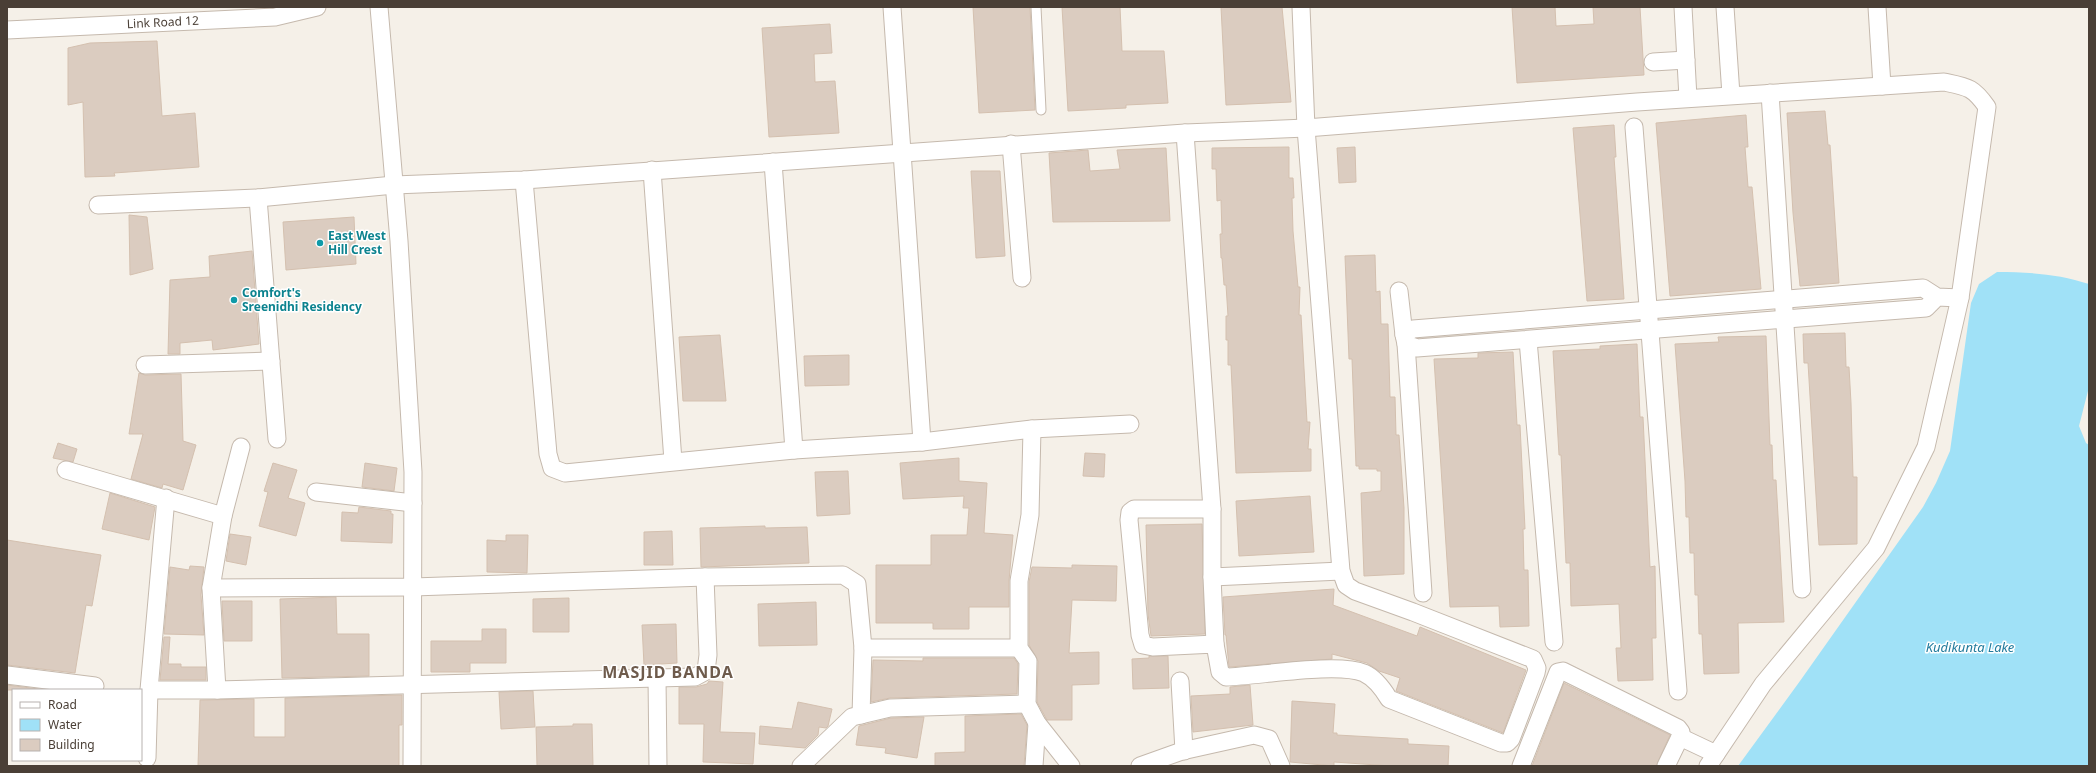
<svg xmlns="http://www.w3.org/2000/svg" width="2096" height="773" viewBox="0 0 2096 773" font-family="'Noto Sans',sans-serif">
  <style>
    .water { fill: #a0e1f7 }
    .building { fill: #dbccc0; stroke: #d4c0af }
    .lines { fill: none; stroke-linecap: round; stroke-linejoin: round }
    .service-casing { stroke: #c5b9ad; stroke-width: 11 }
    .minor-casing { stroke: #c5b9ad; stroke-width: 19 }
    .service { stroke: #fff; stroke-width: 9 }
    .minor { stroke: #fff; stroke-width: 17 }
    .culture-dot { fill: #0f9aa8; stroke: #fff; stroke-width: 1.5 }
    .labels { text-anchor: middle; stroke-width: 3; stroke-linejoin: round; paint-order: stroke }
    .street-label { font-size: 12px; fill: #4a3f36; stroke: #fff }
    .culture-label { font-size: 12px; font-weight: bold; fill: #0d838f; stroke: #fff; text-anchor: start }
    .water-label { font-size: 13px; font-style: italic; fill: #217b9d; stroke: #fff }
    .district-label { font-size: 16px; font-weight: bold; letter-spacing: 1px; fill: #6e5b4c; stroke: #fff }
  </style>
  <rect width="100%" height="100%" fill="#f5f0e8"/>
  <path class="water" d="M1997 272C2029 272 2059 274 2089 284V387L2079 426 2086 443 2089 445V766H1738L1800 681 1923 507 1936 483 1950 451 1971 303 1979 284Z"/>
  <path class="building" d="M973 7H1030L1035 110 979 113Z
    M1062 7H1120L1122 51H1164L1168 103 1126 105V108L1068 111Z
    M1221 7H1282L1291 102 1226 105Z
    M1512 7H1555L1556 26 1594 24 1593 7H1640L1644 75 1517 83Z
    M830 24 832 53 814 54 815 82 835 81 839 133 769 137 762 28Z
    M157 41 162 116 195 113 199 167 114 173 115 176 85 177 83 102 68 105V48L90 43Z
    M1825 111 1828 145H1830L1839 283 1800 286 1793 213 1787 113Z
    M1746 115 1748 147H1745L1748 187H1752L1761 289 1670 296 1656 123Z
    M1614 125 1616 157H1614L1624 299 1587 301 1573 128Z
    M1289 147V178H1293L1294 198H1292L1293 231 1298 287H1300L1299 315H1301L1307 422H1310L1308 449H1311V471L1236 473 1231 365H1228V340H1226V316H1228L1226 285H1224L1222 258H1221L1220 234H1222L1221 200 1217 201 1216 169H1212V148Z
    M1355 147 1356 182 1339 183 1337 148Z
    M1166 148 1170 221 1053 222 1049 153 1088 150 1090 171 1120 169 1117 150Z
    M971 171H1000L1005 256 976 258Z
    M129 215 147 217 153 269 130 275Z
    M354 217 356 264 286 270 283 222Z
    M252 251 259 344 213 350 212 340 180 343V354H168L170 280 210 277 209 256Z
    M1375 255 1376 292 1380 291 1381 324H1388L1390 397H1395L1396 435H1399L1404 508V574L1364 576 1361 493 1381 491V471H1377V469H1359V466H1356L1352 359H1349L1345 256Z
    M1845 333 1846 367H1849L1851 403 1853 477H1857V544L1819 545 1808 363H1804L1803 334Z
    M720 335 726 401H683L679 337Z
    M1766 336 1770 445H1772L1773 480H1776L1784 622 1738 623 1739 673 1704 674 1702 634H1699L1698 595H1695L1694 553H1690L1689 517H1686L1685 481 1675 344 1719 342 1718 337Z
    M1637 344 1640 417H1643L1650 567 1655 566 1656 638H1652L1653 680 1618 681 1616 648H1621L1619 604 1571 606 1570 563H1566L1561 455H1559L1553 351 1600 349V346Z
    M1513 352 1517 425H1520L1525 529H1523L1524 570H1528L1529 626 1500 627 1499 606 1450 607 1434 359 1478 358V353Z
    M849 355V385L805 386 804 356Z
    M139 373 145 375 181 374 183 441 196 445 183 490 163 484 162 488 131 479 143 434H129Z
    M58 443 77 449 73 462 53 458Z
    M1085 453 1105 454 1104 477 1083 476Z
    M959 458V481L987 483 984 533 1013 535 1009 581V607H969V629H933V623H876V565H931V535H967L969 508H963L964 496 903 499 900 463Z
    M273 463 297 470 288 498 305 503 296 536 259 526 268 492 264 491Z
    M365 463 397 468 394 491 362 487Z
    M848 471 850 514 817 516 815 472Z
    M110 493 155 507 149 540 102 529Z
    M1310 496 1314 552 1239 556 1236 501Z
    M359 507 391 511V514H393L392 543 341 541 342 512 358 513Z
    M1202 524 1205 634 1151 636 1148 614 1146 525Z
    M765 526V528L807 527 809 563 701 567 700 528Z
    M672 531 673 565H644V532Z
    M230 534 251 537 246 565 226 561Z
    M506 535H528L527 573 487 572V540L506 541Z
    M7 540 101 555 92 606 86 605 75 673 7 665Z
    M1072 565 1117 566 1116 601 1072 600 1069 653 1099 652V684L1072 685V720H1047L1037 702 1038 661 1029 645V582L1032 567 1072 568Z
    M190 566 204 567 201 595 204 635 164 634 170 567 189 570Z
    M1334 589 1333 605 1417 636 1420 627 1526 670 1503 733 1396 691 1400 678 1379 671 1367 663 1332 654V659L1229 667 1226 635H1225L1223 597Z
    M336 597 337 634H369V676L282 678 280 599Z
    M569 598V632H533V599Z
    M222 601H252V641H224Z
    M816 602 817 645 759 646 758 604Z
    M676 624 677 663 644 665 642 625Z
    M482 629H506V663H470V672H431V641H482Z
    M164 637H170L168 664H181V667H206V680H160Z
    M1149 656H1168L1169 688 1133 689 1132 659 1149 658Z
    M923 658H1014L1018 664 1017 694 890 698 871 702 873 660 923 661Z
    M709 681 723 682 720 732 755 733 753 764 703 762 704 724H679V687H696L707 684Z
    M1564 683 1670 735 1656 766H1532Z
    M7 685 46 690H7Z
    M1250 685 1253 725 1193 732 1191 696 1230 694V687Z
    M533 691 535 727 501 729 499 692Z
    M402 695V725H399V766H198L200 700 254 699V737H285V698Z
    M1292 701 1335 704 1333 733H1337V735L1408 739V744L1449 746 1448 766H1391L1334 762V766L1290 762Z
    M798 702 832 709 828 726 826 728 819 727 818 735 805 748 759 744 760 726 792 729Z
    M1021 714 1027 725 1024 766H935V753L965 752V716Z
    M924 717 917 758 885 753 886 748 856 745 859 726 891 718Z
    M573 724H592L593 766H537L536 727 573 726Z"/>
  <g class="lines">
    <g class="service-casing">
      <path id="service" d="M1036 7 1041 110"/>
    </g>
    <g class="minor-casing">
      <g id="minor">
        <path d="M379 7 399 241 413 472 412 766"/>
        <path d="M892 7 922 442"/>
        <path d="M1683 7 1688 98"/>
        <path d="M1725 7 1731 95"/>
        <path d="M1877 7 1882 86"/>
        <path id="s1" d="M7 30 275 17 317 7"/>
        <path d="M1653 62 1686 60"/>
        <path d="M1770 93 1802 589"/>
        <path d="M1634 127 1678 691"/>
        <path d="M1185 133 1212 509V577L1341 571"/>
        <path d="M1011 144 1022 278"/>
        <path d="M773 162 794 450"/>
        <path d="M652 170 673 461"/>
        <path d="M524 180 548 454 552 468 565 473 794 450 922 442 1032 429 1130 424"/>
        <path d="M258 198 277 439"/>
        <path d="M98 205 258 198 394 185 524 180 1185 133 1306 128 1637 102 1944 82C1968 87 1973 87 1987 107L1960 298 1926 447 1876 548 1763 684 1708 766"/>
        <path d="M1399 291 1404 335"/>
        <path d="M1937 297 1926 308 1417 348 1406 344 1404 335 1413 329 1923 288 1937 297 1960 298"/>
        <path d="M1528 340 1554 642"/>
        <path d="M1406 344 1423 593"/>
        <path d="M145 365 271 361"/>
        <path d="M1032 429 1030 515 1019 581V648L1028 661 1027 704 1037 723 1071 766"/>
        <path d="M66 470 223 516"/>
        <path d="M316 492 413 503"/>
        <path d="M1212 509H1134L1130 512 1129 520 1140 635 1143 645 1153 647 1215 644 1220 672 1226 677C1259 676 1337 662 1364 673 1375 678 1383 689 1389 699L1501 743H1507L1511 739 1536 673 1537 668 1533 659 1413 612 1355 591 1346 585 1341 571 1306 128 1301 7"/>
        <path d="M1212 577 1215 644"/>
        <path d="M211 588 413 587 705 577 843 575 857 584 863 648H1019"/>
        <path d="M7 675 95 686"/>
        <path d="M657 677 658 766"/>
        <path d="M1180 681 1184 751"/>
        <path d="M149 690H217L695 677 706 671 708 655 705 577"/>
        <path d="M217 690 211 588 223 516 241 447"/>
        <path d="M861 715 863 648"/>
        <path d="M1680 737 1716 754"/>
        <path d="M147 758 149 690 166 498"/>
        <path d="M801 766 852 717 890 708 1027 704"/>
        <path d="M1034 766 1037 723"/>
        <path d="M1140 766 1182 751 1254 735 1269 739 1281 766"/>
        <path d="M1521 766 1558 672 1563 671 1678 728 1681 732 1680 737 1666 766"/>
      </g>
    </g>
    <use href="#service" class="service"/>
    <use href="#minor" class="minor"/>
  </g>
  <g class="culture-dot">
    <circle cx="320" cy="243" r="4"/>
    <circle cx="234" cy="300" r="4"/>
  </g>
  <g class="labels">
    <g class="street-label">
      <text dy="4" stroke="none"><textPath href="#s1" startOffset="156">Link Road 12</textPath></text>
    </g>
    <g class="culture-label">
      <text x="328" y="240">East West<tspan x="328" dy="14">Hill Crest</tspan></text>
      <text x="242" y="297">Comfort's<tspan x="242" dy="14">Sreenidhi Residency</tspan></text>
    </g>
    <g class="water-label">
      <text x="1970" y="652">Kudikunta Lake</text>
    </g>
    <g class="district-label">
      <text x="668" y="678">MASJID BANDA</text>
    </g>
  </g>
  <rect width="2096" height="773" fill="none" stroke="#4a3f36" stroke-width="16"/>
  <rect x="12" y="689" width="130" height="72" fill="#ffffff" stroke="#b7b2af"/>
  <rect x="20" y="702" width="20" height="6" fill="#ffffff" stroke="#b7b2af"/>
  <text x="48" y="709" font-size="12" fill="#4a3f36">Road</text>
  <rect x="20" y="719" width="20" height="12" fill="#a0e1f7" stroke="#b7b2af"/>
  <text x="48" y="729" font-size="12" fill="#4a3f36">Water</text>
  <rect x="20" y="739" width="20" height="12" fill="#dbccc0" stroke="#b7b2af"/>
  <text x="48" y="749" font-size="12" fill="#4a3f36">Building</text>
</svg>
